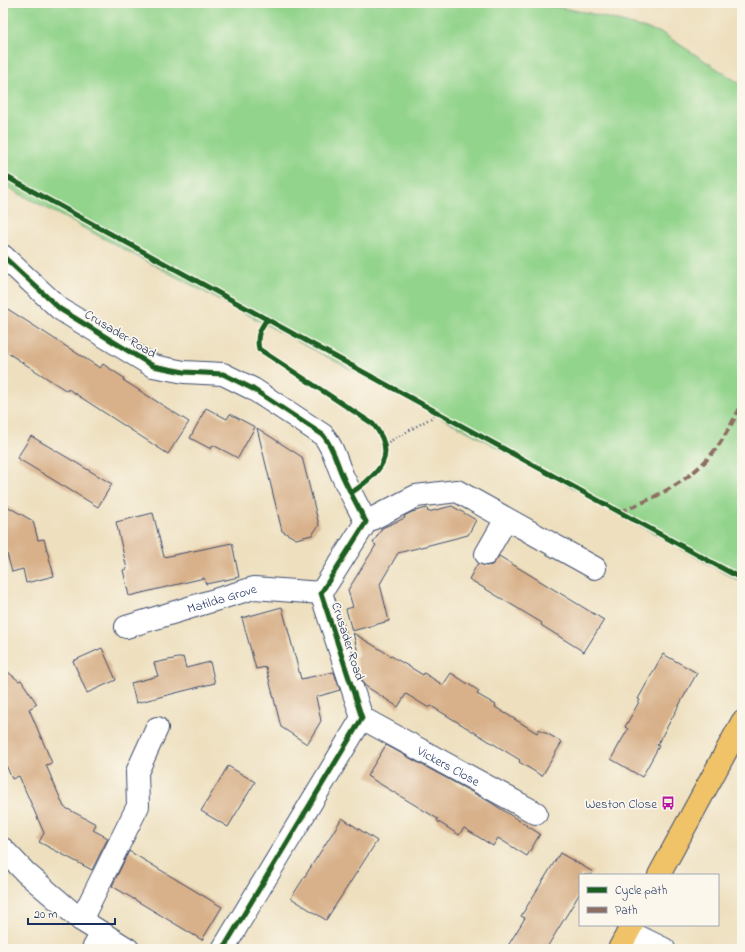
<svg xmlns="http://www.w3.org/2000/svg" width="745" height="952" viewBox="0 0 745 952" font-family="'Indie Flower',sans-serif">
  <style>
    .green { fill: #93d48c; stroke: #578275 }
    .building { fill: #d8b18a }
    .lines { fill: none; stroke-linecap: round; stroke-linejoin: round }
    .minor-casing { stroke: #3b4a6d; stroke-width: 24 }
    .major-casing { stroke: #3b4a6d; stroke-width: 24 }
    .path { stroke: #3b4a6d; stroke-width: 2.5; stroke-dasharray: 1 3; stroke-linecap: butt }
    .minor { stroke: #fff; stroke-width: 22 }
    .major { stroke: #f0c369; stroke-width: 22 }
    .quiet { stroke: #8d6e63; stroke-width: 4; stroke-dasharray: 8 4; stroke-linecap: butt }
    .cycleway-casing { stroke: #fbf7ec; stroke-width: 8 }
    .cycleway { stroke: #1b5e20; stroke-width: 5 }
    .labels { text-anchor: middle; stroke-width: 3.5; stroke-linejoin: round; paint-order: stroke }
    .street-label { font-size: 13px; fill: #1b2f5e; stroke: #fbf7ec }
    .poi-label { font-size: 13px; fill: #1b2f5e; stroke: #fbf7ec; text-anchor: end }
  </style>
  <rect width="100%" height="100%" fill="#fbf7ec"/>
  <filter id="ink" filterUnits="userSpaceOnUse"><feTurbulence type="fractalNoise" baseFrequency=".025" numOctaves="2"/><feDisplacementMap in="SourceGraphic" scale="8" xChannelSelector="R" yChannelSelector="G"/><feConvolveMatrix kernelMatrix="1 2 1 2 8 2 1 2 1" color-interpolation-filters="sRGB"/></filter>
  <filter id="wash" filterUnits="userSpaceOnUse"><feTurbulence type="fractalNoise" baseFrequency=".012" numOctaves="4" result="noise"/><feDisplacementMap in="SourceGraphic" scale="16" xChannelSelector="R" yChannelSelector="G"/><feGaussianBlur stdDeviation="0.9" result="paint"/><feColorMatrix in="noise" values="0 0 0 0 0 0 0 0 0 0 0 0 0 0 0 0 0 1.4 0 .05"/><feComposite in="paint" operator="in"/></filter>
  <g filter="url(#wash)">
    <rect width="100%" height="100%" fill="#eee0bf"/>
    <path class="green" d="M3 3H534L589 13 662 33 742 85V583L567 484 3 185Z"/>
    <g id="blocks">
      <path class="building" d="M3 306 100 368 103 364 124 378 123 380 189 422 168 454 68 389 67 391 3 350Z
        M206 408 227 419 230 414 255 427 238 458 213 445 211 449 190 438Z
        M257 428 302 457 319 525 312 535 296 539 282 531Z
        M31 436 112 484 98 507 17 458Z
        M3 504 33 521 38 540 44 539 54 576 26 583 23 569 12 572 3 540Z
        M452 506 476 520 468 535 398 553 380 584 389 621 352 631 346 609 353 607 348 590 376 545 373 543 382 528 405 518 404 516 412 512 427 508 428 512Z
        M153 513 164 557 232 543 239 577 206 584 204 578 129 596 123 570 127 569 116 522Z
        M499 556 604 620 584 652 541 625 542 623 469 579 478 563 486 566 492 565Z
        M282 607 301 679 334 672 340 690 316 697 321 721 307 744 281 727 266 667 256 669 242 618Z
        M353 633 423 675 424 673 443 685 451 673 479 691 477 694 496 705 495 707 537 733 539 729 562 742 542 776 519 762 520 760 431 706 429 708 406 694 398 707 364 685 355 657 359 656Z
        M102 648 116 680 87 693 73 661Z
        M663 654 697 673 657 745 659 746 642 777 611 759 628 729 625 727 640 700 638 699Z
        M183 657 186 668 210 662 215 683 136 703 131 683 158 676 154 663Z
        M3 668 19 681 21 680 37 704 29 709 52 763 46 765 64 807 96 824 93 830 108 838 92 870 39 842 44 833 19 776 12 779 3 758Z
        M386 745 490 802 540 834 527 856 498 838 493 846 464 828 459 835 437 821 438 819 367 776Z
        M228 766 255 782 228 827 201 811Z
        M342 818 377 841 326 920 291 898Z
        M129 851 222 907 202 940 112 886Z
        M560 853 593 872 591 875H580V893L546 949H506L525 918 521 916Z"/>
    </g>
  </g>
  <g filter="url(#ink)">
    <use href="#blocks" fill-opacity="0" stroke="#3b4a6d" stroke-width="1"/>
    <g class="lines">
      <g class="minor-casing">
        <g id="minor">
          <path d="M3 256 60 309 153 366 184 372 223 374 253 389 323 435C334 448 336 462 343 477 350 492 358 507 366 522L321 593 362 718 223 949"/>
          <path d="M366 522 416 496 457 491 595 568"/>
          <path d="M486 554 506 519"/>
          <path id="s1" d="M126 627 254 588 321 593"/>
          <path id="s2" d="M362 718 536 813"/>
          <path d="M3 849 26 873 81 920 128 949"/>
          <path d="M81 920 138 806 137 772 157 728"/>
          <path d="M629 932 664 949"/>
          <path d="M93 949 102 933"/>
        </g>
      </g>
      <g class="major-casing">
        <path id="major" d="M659 875 742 722
          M619 949 632 925"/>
      </g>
      <path class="path" d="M385 444 440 413"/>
      <use href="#minor" class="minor"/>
      <use href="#major" class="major"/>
      <path class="quiet" d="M620 512C655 498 691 481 715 450 726 436 733 420 742 405"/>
      <g class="cycleway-casing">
        <path id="cycleway" d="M3 175 742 579
          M3 256 60 309 153 366 184 372 223 374 253 389 323 435C334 448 336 462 343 477 350 492 358 507 366 522L321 593 362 718 223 949
          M267 319C260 329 256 336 259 349L373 424C399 455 379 474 351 493"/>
      </g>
      <use href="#cycleway" class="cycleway"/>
    </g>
  </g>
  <defs>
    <g id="bus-bare" transform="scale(1.08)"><path d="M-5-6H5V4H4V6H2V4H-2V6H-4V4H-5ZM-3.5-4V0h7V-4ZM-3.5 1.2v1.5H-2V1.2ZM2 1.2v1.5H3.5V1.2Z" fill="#b5179e" stroke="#fbf7ec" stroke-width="2.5" paint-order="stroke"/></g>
  </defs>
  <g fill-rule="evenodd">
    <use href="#bus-bare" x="668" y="803"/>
  </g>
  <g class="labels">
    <g class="street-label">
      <text transform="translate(121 333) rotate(31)" y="5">Crusader Road</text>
      <text dy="5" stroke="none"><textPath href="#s1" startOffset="100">Matilda Grove</textPath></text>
      <text transform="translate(349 641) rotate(72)" y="5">Crusader Road</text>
      <text dy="5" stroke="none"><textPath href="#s2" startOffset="99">Vickers Close</textPath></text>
    </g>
    <g class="poi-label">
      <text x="657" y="808">Weston Close</text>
    </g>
  </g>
  <rect width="745" height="952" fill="none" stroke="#fbf7ec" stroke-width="16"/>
  <rect x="579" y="874" width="140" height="52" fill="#fbf7ec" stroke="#a1a7b3"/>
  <rect x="587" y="887" width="20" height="6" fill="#1b5e20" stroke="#a1a7b3"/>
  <text x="615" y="894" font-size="12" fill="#1b2f5e">Cycle path</text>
  <rect x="587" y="907" width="20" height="6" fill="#8d6e63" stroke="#a1a7b3"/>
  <text x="615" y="914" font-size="12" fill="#1b2f5e">Path</text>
  <path d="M28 918v6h87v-6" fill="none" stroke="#1b2f5e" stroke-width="2"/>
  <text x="34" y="918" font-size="12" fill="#1b2f5e" stroke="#fbf7ec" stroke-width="3" paint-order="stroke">20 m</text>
</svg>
